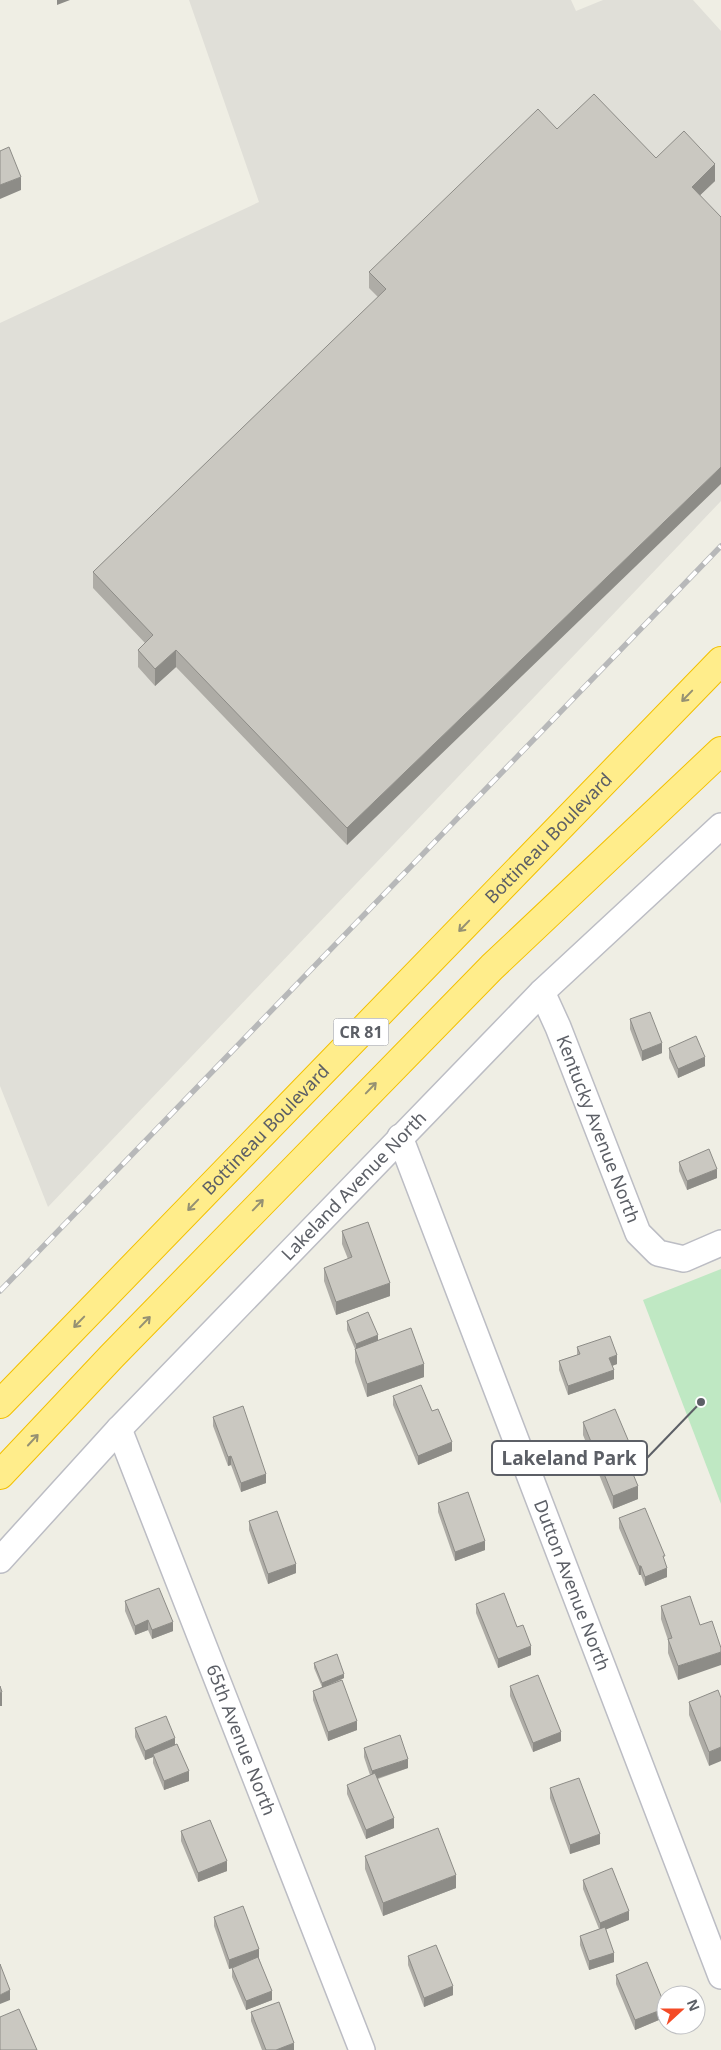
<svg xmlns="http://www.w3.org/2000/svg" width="721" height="2050" viewBox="0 0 721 2050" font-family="'Noto Sans',sans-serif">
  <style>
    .industrial { fill: #e0dfd8 }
    .green { fill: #bfe8c3 }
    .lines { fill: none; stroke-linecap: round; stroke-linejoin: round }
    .street-casing { stroke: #bcbdc4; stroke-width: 28 }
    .highway-casing { stroke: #f3c000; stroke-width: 30 }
    .street { stroke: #fff; stroke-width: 25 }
    .highway { stroke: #ffed8b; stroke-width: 28 }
    .rail-casing { stroke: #b7b8b9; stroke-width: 5.5 }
    .rail { stroke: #fff; stroke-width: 4; stroke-dasharray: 11; stroke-linecap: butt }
    .wall { fill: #aeaca6 }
    .shaded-wall { fill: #8d8c87 }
    .building { fill: #cac8c1; stroke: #8d8c87 }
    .oneway { stroke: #959173 }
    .labels { text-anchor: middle; stroke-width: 4.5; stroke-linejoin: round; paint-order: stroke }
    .shield { fill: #fff; stroke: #8d8f94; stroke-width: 1 }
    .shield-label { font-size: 16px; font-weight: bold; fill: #5c5f66 }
    .street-label { font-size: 18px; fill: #5c5f66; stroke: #fff }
    .leader { fill: none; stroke: #5c5f66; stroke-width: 2 }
    .callout-dot { fill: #5c5f66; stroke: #fff; stroke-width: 2 }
    .callout { fill: #fff; stroke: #5c5f66; stroke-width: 2 }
    .callout-label { font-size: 19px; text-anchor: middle; font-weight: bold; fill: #5c5f66 }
  </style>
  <rect width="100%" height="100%" fill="#efeee4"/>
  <path class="industrial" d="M189 0H571L576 11 603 0H693L721 31V501L48 1207 0 1086V323L259 202Z"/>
  <path class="green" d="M721 1269V1504L643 1300Z"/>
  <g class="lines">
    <g class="street-casing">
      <g id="street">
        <path id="s1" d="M542 992 558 1027 638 1233 658 1253 684 1259 721 1243"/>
        <path id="s2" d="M400 1137 721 1976"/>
        <path id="s3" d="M119 1429 362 2050"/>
        <path id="s4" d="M0 1560 119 1429 542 992 721 826"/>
      </g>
    </g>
    <g class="highway-casing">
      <g id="highway">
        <path id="s5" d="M0 1404 721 661"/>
        <path d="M0 1475 112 1356 492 967 721 751"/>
      </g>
    </g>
    <use href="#street" class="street"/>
    <use href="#highway" class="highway"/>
    <g class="rail-casing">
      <path id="rail" d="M0 1291 721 546"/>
    </g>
    <use href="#rail" class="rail"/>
  </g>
  <path class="wall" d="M557 129 656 158 715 181 700 195 347 845 176 667 155 686 138 667V650L145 643 93 588V572L378 297 369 288V272Z
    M630 1019 662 1053 642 1061 630 1029Z
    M669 1048 705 1066 678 1078 669 1058Z
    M679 1162 717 1178 687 1190 679 1171Z
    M342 1231 390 1296 336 1315 324 1281V1268L348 1259 342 1244Z
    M347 1321 378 1340 424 1377 367 1397 355 1362V1349L347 1330Z
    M577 1347 617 1364 612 1366 614 1379 568 1395 559 1370V1361L577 1355Z
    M393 1396 452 1451 418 1465 393 1405Z
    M213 1417 266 1483 241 1492 231 1465 228 1466 213 1426Z
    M583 1422 634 1467 631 1468 638 1499 613 1509 583 1435Z
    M438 1503 485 1550 455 1561 438 1512Z
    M619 1518 665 1562 667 1577 645 1586 641 1575H639L619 1528Z
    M249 1521 296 1573 268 1584 249 1530Z
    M690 1596 678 1680 668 1653V1640L661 1619V1606Z
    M125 1601 173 1631 152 1639 148 1630 135 1635 125 1611Z
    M476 1604 517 1627 531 1655 498 1668 476 1613Z
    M314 1663 344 1678 330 1684 357 1730 328 1741 313 1700V1691L322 1687 314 1668Z
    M510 1686 561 1741 533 1752 510 1696Z
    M721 1698 709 1766 689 1715V1702Z
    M135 1728 175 1745 189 1781 164 1790 153 1763V1757L145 1760 135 1737Z
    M364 1748 408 1768 378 1779 394 1828 366 1839 347 1794V1785L370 1775 364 1757Z
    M550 1788 600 1844 570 1854 550 1798Z
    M181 1831 227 1871 198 1882 181 1841Z
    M365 1856 456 1888 383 1916 365 1869Z
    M583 1880 629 1920 606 1929 614 1962 589 1970 580 1945V1936L599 1929 583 1889Z
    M214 1917 259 1958 272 2000 246 2010 232 1977V1968L235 1967 229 1969 214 1926Z
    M408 1956 453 1995 424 2007 408 1965Z
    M616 1975 666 2017 635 2030 616 1984Z
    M251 2012 294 2050H262L251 2021Z"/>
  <path class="shaded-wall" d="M57 0H70L57 5Z
    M715 164V181L692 203V187Z
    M21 177V190L0 199V185Z
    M721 467V484L347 845V828Z
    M176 650V667L155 686V669Z
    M662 1043V1053L642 1061V1051Z
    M705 1057V1066L678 1078V1069Z
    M717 1169V1178L687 1190V1181Z
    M390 1283V1296L336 1315V1302Z
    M378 1335V1344L356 1353V1344Z
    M617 1355V1364L609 1367V1358Z
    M424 1364V1377L367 1397V1384Z
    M614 1370V1379L568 1395V1386Z
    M452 1442V1451L418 1465V1456Z
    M634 1454V1467L626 1470V1457Z
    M231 1456V1465L228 1466V1457Z
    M266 1474V1483L241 1492V1483Z
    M638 1486V1499L613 1509V1496Z
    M485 1541V1550L455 1561V1552Z
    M296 1564V1573L268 1584V1574Z
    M639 1566H641V1575H639Z
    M667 1568V1577L645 1586V1577Z
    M148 1620V1630L135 1635V1626Z
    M173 1622V1631L152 1639V1630Z
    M531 1646V1655L498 1668V1659Z
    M721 1652V1665L678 1680V1666Z
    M344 1674V1678L322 1688V1683Z
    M2 1692V1706H0V1693Z
    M357 1721V1730L328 1741V1732Z
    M561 1732V1741L533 1752V1743Z
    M175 1738V1748L153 1754V1757L145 1760V1751Z
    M721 1747V1761L709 1766V1752Z
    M408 1759V1768L372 1780V1771Z
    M189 1771V1781L164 1790V1781Z
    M394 1818V1828L366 1839V1830Z
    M600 1834V1844L570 1854V1845Z
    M227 1861V1871L198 1882V1873Z
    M456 1875V1888L383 1916V1903Z
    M629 1911V1920L600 1932V1923Z
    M259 1949V1958L229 1969V1960Z
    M614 1953V1962L589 1970V1961Z
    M453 1986V1995L424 2007V1998Z
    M10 1990V2000L0 2004V1995Z
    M272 1991V2000L246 2010V2001Z
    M666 2008V2017L635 2030V2020Z
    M294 2043V2050H276Z"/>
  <path class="building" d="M594 94 656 158 684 131 715 164 692 187 721 217V467L347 828 176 650 155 669 138 650 153 635 93 572 386 289 369 272 538 109 557 129Z
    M9 147 21 177 0 185V151Z
    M650 1012 662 1043 642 1051 630 1019Z
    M696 1036 705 1057 678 1069 669 1048Z
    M709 1149 717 1169 687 1181 679 1162Z
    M368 1222 390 1283 336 1302 324 1268 352 1257 342 1231Z
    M368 1312 378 1335 356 1344 347 1321Z
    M411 1328 424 1364 367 1384 355 1349Z
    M610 1336 617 1355 609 1358 614 1370 568 1386 559 1361 580 1354 577 1347Z
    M421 1385 432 1411 438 1409 452 1442 418 1456 393 1396Z
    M243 1406 266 1474 241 1483 231 1456 228 1457 213 1417Z
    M615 1409 634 1454 626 1457 638 1486 613 1496 583 1422Z
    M468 1492 485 1541 455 1552 438 1503Z
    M645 1508 665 1556H663L667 1568 645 1577 641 1566H639L619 1518Z
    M277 1511 296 1564 268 1574 249 1521Z
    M159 1588 173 1622 152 1630 148 1620 135 1626 125 1601Z
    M504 1593 517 1627 523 1625 531 1646 498 1659 476 1604Z
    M690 1596 700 1625 712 1621 721 1648V1652L678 1666 668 1639 672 1638 661 1606Z
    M337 1654 344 1674 322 1683 314 1663Z
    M538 1675 561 1732 533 1743 510 1686Z
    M342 1680 357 1721 328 1732 313 1691Z
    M0 1686 2 1692 0 1693Z
    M718 1690 721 1698V1747L709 1752 689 1702Z
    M166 1716 175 1738 145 1751 135 1728Z
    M400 1735 408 1759 372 1771 364 1748Z
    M177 1744 189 1771 164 1781 153 1754Z
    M375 1773 394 1818 366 1830 347 1785Z
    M579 1778 600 1834 570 1845 550 1788Z
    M210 1820 227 1861 198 1873 181 1831Z
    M438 1828 456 1875 383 1903 365 1856Z
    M612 1868 629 1911 600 1923 583 1880Z
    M243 1906 259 1949 229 1960 214 1917Z
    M605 1927 614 1953 589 1961 580 1936Z
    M436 1945 453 1986 424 1998 408 1956Z
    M258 1957 272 1991 246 2001 232 1968Z
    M647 1962 666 2008 635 2020 616 1975Z
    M0 1964 10 1990 0 1995Z
    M279 2002 294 2043 276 2050H266L251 2012Z
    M19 2009 37 2050H0V2017Z"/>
  <defs><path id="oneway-shaft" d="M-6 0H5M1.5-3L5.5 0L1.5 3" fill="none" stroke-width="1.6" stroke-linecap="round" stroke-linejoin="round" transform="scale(1.25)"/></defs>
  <g class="oneway">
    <use href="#oneway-shaft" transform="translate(687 696) rotate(134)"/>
    <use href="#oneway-shaft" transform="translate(464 926) rotate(134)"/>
    <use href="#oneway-shaft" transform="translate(371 1088) rotate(-46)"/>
    <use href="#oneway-shaft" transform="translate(193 1205) rotate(134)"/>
    <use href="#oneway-shaft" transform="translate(258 1205) rotate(-46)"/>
    <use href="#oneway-shaft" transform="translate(79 1322) rotate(134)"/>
    <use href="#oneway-shaft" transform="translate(145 1322) rotate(-46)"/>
    <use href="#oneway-shaft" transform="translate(33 1440) rotate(-47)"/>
  </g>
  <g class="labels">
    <rect class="shield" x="333.5" y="1018.5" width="55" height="27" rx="4"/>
    <g class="shield-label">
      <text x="361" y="1038">CR 81</text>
    </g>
    <g class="street-label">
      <text dy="6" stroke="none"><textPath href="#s5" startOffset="788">Bottineau Boulevard</textPath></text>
      <text dy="6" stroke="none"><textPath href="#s1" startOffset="148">Kentucky Avenue North</textPath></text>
      <text dy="6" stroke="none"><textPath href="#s5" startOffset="382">Bottineau Boulevard</textPath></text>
      <text dy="6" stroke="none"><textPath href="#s4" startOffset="515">Lakeland Avenue North</textPath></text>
      <text dy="6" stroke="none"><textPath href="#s2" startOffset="480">Dutton Avenue North</textPath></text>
      <text dy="6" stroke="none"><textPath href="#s3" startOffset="334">65th Avenue North</textPath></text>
    </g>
  </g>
  <path class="leader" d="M701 1402L647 1458"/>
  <circle class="callout-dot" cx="701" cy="1402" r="5"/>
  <rect class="callout" x="492" y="1441" width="155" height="34" rx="5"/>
  <g class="callout-label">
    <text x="569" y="1465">Lakeland Park</text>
  </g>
  <g transform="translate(681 2010) rotate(69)"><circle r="24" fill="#ffffff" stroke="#bebfc2"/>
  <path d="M0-4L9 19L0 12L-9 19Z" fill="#f44b26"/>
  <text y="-8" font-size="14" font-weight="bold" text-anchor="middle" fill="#5c5f66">N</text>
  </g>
</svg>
